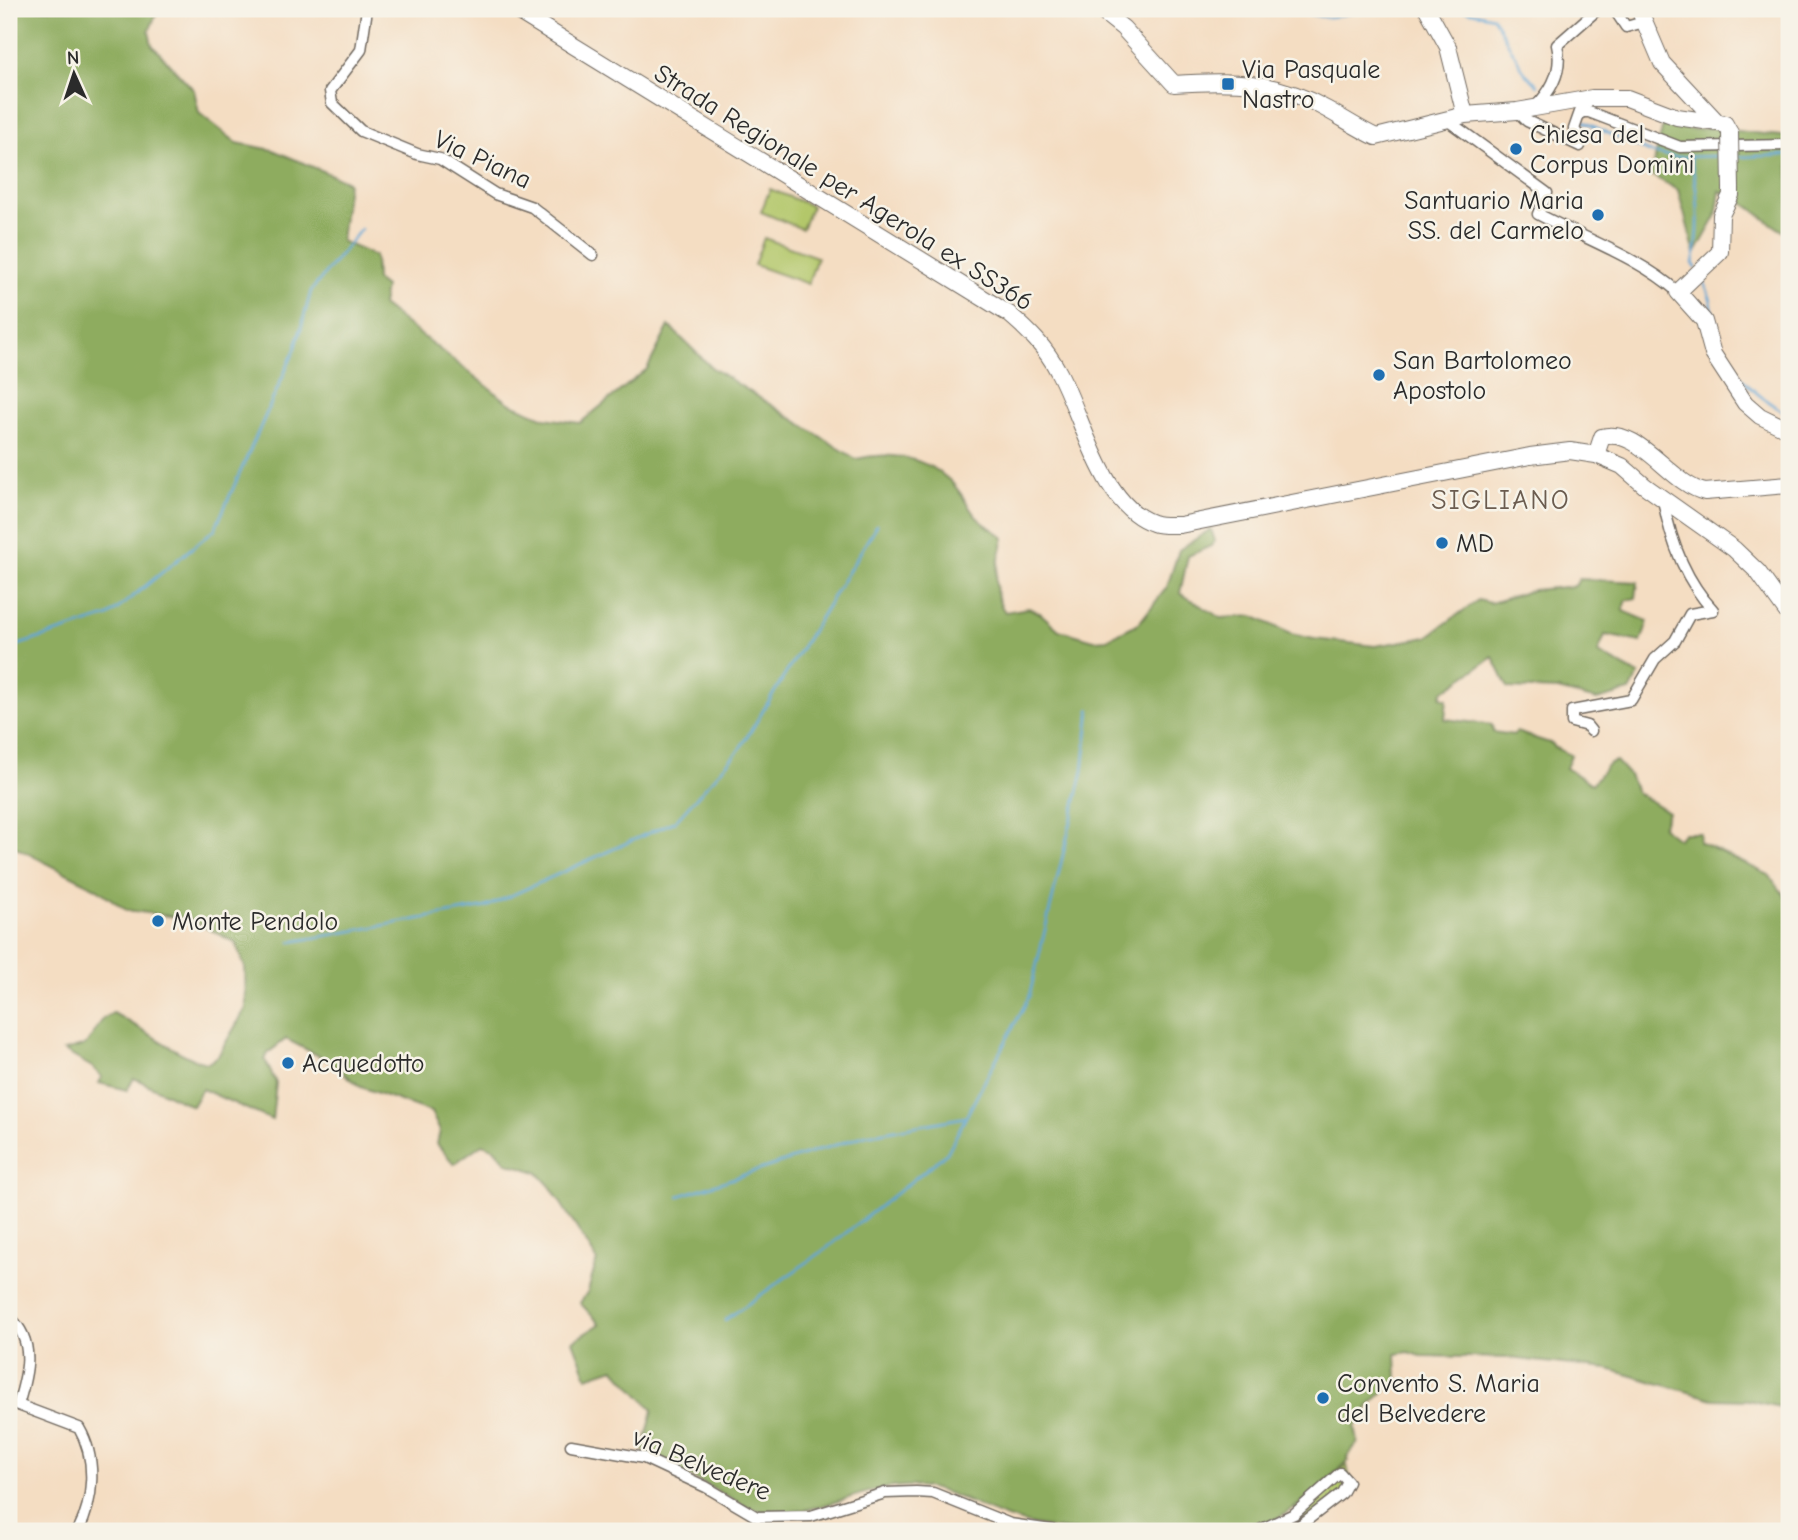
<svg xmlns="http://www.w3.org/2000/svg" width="1798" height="1540" viewBox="0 0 1798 1540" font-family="'Comic Neue',sans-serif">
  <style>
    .green { fill: #b3c76b; stroke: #6f794b; stroke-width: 2 }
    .forest { fill: #8eac5f; stroke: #5c6c45; stroke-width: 2 }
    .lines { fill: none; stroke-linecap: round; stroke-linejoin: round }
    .stream { stroke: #5fa6d5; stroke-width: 2.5 }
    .street-casing { stroke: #716960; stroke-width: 13 }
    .secondary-casing { stroke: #716960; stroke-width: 18 }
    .street { stroke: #fff; stroke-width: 10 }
    .secondary { stroke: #fff; stroke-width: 16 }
    .secondary-bridge-casing { stroke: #716960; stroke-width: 18; stroke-linecap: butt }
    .secondary-bridge { stroke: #fff; stroke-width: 16 }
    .poi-dot { fill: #1f6fb2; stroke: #f7f3e8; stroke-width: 2.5 }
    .labels { text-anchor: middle; stroke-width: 5; stroke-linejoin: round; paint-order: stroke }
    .poi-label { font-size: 26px; fill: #2b2b2b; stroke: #f7f3e8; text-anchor: start }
    .street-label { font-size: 26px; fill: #2b2b2b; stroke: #f7f3e8 }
    .neighbourhood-label { font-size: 28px; letter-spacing: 2px; fill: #6b5c4f; stroke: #f7f3e8 }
  </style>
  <rect width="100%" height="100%" fill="#f7f3e8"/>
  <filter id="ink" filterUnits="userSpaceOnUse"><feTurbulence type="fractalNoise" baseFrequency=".0143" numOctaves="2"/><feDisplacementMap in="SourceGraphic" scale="14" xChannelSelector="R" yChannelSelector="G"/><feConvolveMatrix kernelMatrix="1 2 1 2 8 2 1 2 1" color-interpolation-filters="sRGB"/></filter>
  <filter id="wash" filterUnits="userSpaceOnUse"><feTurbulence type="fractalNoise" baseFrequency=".00686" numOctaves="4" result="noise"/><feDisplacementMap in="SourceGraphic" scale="28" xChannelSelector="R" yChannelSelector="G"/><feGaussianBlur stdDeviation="1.57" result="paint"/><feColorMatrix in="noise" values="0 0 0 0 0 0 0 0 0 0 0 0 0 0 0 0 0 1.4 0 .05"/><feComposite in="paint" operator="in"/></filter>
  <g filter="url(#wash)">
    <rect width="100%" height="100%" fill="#f4ddc2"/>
    <path class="green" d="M770 189 812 206 802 229 761 212Z
      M764 238 817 257 808 284 754 265Z
      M1347 1465 1351 1486 1309 1525 1295 1508Z"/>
    <path class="forest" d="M9 9H158L149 32 152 45 194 90 199 113 237 143 273 150 348 182 341 241 375 256 376 280 385 287 382 305 509 403 545 418 580 423 647 369 669 326 711 367 856 459C886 451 923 456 948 479 960 489 965 502 974 514 981 524 995 529 1004 538 998 562 989 592 1005 612L1029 608 1040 613 1059 630 1094 640 1107 639 1139 623 1167 587 1179 550 1211 529 1215 541 1211 546 1188 556 1180 593 1221 618 1253 616 1291 634 1314 639 1375 646 1427 637 1478 600 1491 603 1533 590 1575 586 1579 579 1638 582 1636 598 1627 600 1623 611 1648 621 1641 642 1605 635 1598 653 1639 675 1630 691 1597 700 1558 690 1508 688 1493 657 1442 692 1441 697 1447 699 1445 719 1492 725 1493 732 1514 735 1516 732 1553 744V747L1571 755 1566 768 1592 784 1608 764 1616 761 1629 775 1636 792 1668 812 1662 827 1678 839 1684 833H1700L1699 842 1769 875 1789 901V1409L1749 1400 1713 1399 1608 1369 1509 1358 1421 1356 1409 1352 1396 1354 1397 1379 1370 1405 1355 1427 1358 1442 1348 1456V1461C1320 1488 1287 1520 1248 1531 1233 1535 1212 1531 1195 1531 1137 1531 1066 1537 1010 1519 976 1508 947 1486 910 1486 854 1486 808 1525 749 1508L643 1451 653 1410 614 1368 587 1377 573 1341 600 1324 580 1303 588 1291 597 1260 550 1186 537 1172 507 1163 494 1148 482 1144 454 1164 437 1144 440 1131 431 1112 361 1087 329 1061 286 1039 268 1053 265 1060 276 1083 272 1120 202 1089 192 1106 134 1078 127 1090 99 1083 102 1077 92 1067 64 1051 86 1045 103 1019 113 1013C138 1025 186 1061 208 1063L218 1056 246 1008 245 968 236 943 190 919 126 910 96 888 9 844Z
      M1664 121 1691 130 1712 128 1789 137V235C1764 221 1747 201 1720 191L1716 217 1695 254 1678 190 1651 175Z"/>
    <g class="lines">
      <path class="stream" d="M1297 9C1337 27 1343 9 1380 9 1391 9 1397 13 1408 9
        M1459 9 1493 17 1525 73 1538 85
        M1580 120 1651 153 1676 157 1723 156
        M1690 156C1698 190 1702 229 1693 263L1696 268
        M1737 157 1789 155
        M1701 277C1716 301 1711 321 1720 345 1731 374 1762 401 1789 414
        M9 648 109 616 215 529 296 347 311 291 361 229
        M291 942 486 907 675 821 739 750 877 525
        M679 1196 866 1135 966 1117
        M725 1320 823 1251 947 1153 1029 997 1083 771 1090 709"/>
    </g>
  </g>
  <g filter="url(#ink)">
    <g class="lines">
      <g class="street-casing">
        <path id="street" d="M367 9 361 50 330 91 332 103 361 131 417 154 440 159 495 194 532 207 593 255
          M1614 9 1626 27 1644 22
          M1536 106C1553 89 1563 69 1557 45L1598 9
          M1517 111 1527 121 1580 146 1581 139 1574 129 1580 112H1589L1680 147 1789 145
          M1447 120 1547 193 1538 214C1585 239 1640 258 1678 292
          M1591 731 1587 726 1572 722V711L1631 700 1655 659 1675 641 1690 614 1713 610C1684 579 1670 539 1663 499
          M9 1317C37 1341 27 1375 18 1405L79 1428C97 1459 94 1500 78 1531
          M571 1445 644 1458 706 1487 757 1517 811 1516 885 1493 916 1492 933 1493 1010 1524 1058 1531
          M1258 1531 1294 1514 1340 1473 1348 1482 1342 1493 1293 1531"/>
      </g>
      <g class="secondary-casing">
        <path id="secondary" d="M514 9 1009 314C1029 331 1046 348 1058 371 1083 416 1101 506 1153 523 1161 526 1171 525 1180 525L1530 456 1570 451 1596 455 1622 466 1645 486 1734 549 1758 572 1789 615
          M1099 9 1123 28 1174 84C1232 80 1276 80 1328 110 1344 119 1359 129 1376 137L1465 115 1517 111 1592 98H1627L1677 117 1725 124 1730 133
          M1427 9 1448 47 1465 115
          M1639 9 1662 63 1718 123
          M1731 188V195L1721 215 1720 252 1678 292 1704 321 1713 354 1745 403 1760 416 1789 430
          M1596 455 1602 437C1639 426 1670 484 1705 492L1789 485"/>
      </g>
      <use href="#street" class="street"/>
      <use href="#secondary" class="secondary"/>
      <g class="secondary-bridge-casing">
        <path id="secondary-bridge" d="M1730 133 1731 188"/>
      </g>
      <use href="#secondary-bridge" class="secondary-bridge"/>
    </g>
  </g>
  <g class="poi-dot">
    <rect x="1221" y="77" width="14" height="14" rx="3.5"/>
    <circle cx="1516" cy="149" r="7"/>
    <circle cx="1598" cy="215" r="7"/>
    <circle cx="1379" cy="375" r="7"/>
    <circle cx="1442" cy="543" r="7"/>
    <circle cx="158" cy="921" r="7"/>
    <circle cx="288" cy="1063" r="7"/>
    <circle cx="1323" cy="1398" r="7"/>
  </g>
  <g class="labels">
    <g class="poi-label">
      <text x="1242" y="78">Via Pasquale<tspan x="1242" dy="30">Nastro</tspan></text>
      <text x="1530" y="143">Chiesa del<tspan x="1530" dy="30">Corpus Domini</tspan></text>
      <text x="1584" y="209" text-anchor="end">Santuario Maria<tspan x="1584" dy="30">SS. del Carmelo</tspan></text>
      <text x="1393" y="369">San Bartolomeo<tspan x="1393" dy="30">Apostolo</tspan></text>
      <text x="1456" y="552">MD</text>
      <text x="172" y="930">Monte Pendolo</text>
      <text x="302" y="1072">Acquedotto</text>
      <text x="1337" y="1392">Convento S. Maria<tspan x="1337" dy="30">del Belvedere</tspan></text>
    </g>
    <g class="street-label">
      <text transform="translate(483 159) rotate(25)" y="9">Via Piana</text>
      <text transform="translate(844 187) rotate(32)" y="9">Strada Regionale per Agerola ex SS366</text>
      <text transform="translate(702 1464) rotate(23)" y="9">via Belvedere</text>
    </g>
    <g class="neighbourhood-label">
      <text x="1501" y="509">SIGLIANO</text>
    </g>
  </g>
  <rect width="1798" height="1540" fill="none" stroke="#f7f3e8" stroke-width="35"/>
  <g transform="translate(74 74) rotate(357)" stroke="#f7f3e8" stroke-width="5" paint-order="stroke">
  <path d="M0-5L12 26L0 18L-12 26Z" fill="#2b2b2b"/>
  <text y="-10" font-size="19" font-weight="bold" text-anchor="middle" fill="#2b2b2b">N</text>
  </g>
</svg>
